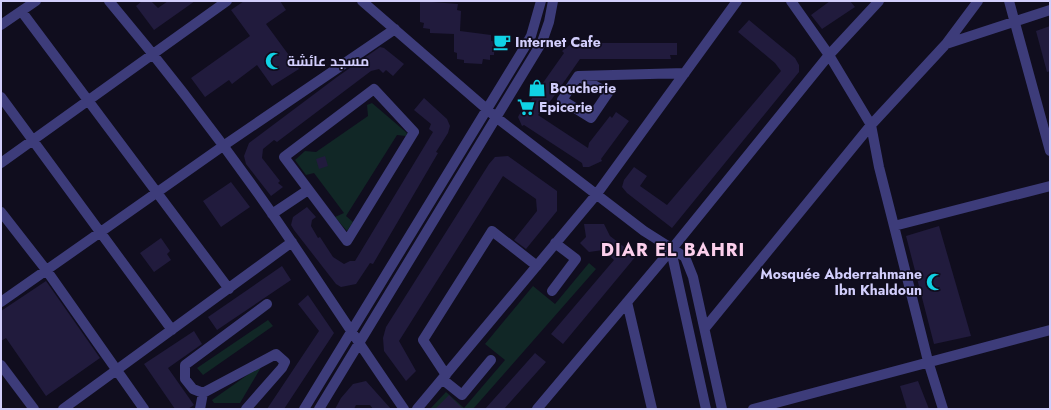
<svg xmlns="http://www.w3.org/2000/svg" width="1051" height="410" viewBox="0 0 1051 410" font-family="Jost,Cairo,sans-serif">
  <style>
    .green { fill: #112726 }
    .building { fill: #211b3d }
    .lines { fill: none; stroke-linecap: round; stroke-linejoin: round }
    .street { stroke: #3d3c7a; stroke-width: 10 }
    .labels { text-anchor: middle; stroke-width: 3.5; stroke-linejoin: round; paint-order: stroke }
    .poi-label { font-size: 14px; font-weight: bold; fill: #d2cefc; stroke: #100d1e; text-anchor: start }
    .district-label { font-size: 18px; font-weight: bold; letter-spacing: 1px; fill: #fccfec; stroke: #100d1e }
  </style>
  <rect width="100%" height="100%" fill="#100d1e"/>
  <path class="green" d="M372 103 407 133 406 136 397 135 346 216 353 222 347 231 335 217 344 213 314 173 306 175 295 160 305 151 316 152 368 116 367 105Z
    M589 263 596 269 473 409H430L446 392 464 408 505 360 485 344 533 286 555 304Z
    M268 320 273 326 203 375 197 368Z
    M263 364 240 403H214L212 400Z"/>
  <path class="building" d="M142 1H151L158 8 168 1H195L154 30 136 6Z
    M244 1H280L286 10 266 24 299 69 272 86 257 65 232 84 229 80 205 97 191 78 250 36 231 10Z
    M420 1 458 4 457 10 461 11 460 31 491 35V41H495L494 55H490V60L483 59 482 64 464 63V60L457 59V53L454 52V34L430 33V29L423 28 424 23 420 22Z
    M830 1H850L855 7 822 29 811 15Z
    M749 20 795 58 799 65V72L672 228 627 193 622 187 624 180 634 167 647 176 640 186 667 205 781 71 775 63 738 32Z
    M1050 26V71L1047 72 1036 31Z
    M584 41V43H677V55H670L671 59H580L552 99 538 115 588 148 589 143 610 116 612 118 616 112 629 121 601 159 602 161 589 167H583L582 163 524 125 522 126 518 117 524 106 526 107 564 53 562 51 571 44Z
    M380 47 384 48 404 64 393 76 386 70 383 73 379 69 371 71 277 142 274 140 263 149 262 158 280 181 278 183 283 187 271 196 246 164 244 156 249 143 337 77Z
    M424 98 447 119 450 126 448 133 436 152 438 153 373 264 370 263 356 284 341 287 336 284 294 230 291 225 293 217 307 207 316 217 312 220 311 226 318 238 320 237 333 257 344 264 350 261H355L433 132 429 129 431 124 414 110Z
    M325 156 328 166 319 169 316 159Z
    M508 156 557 191V211L526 249 514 240 537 211 536 199 503 176 399 341 416 371 406 381 384 351 383 338 386 327 489 164 495 157Z
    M231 182 250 207 221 227 203 201Z
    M584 224H604L610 236 636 256 563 344 551 334 614 260 603 250 589 252 580 243 586 237Z
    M939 226 971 336 934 344 906 236Z
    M161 238 170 251 167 254 171 260 154 272 140 253Z
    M282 266 291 280 217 330 208 317Z
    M46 281 100 358 46 396 6 338 1 341V311Z
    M308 295 334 333 284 409H267L319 331 298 304Z
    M194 331 202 344 168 368 194 405 188 409H175L144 364Z
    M535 353 546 362 504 409H485Z
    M366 381 391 409H373L370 405H356L354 409H335L341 398 353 384Z
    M918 381 929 409H907L900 386Z
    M449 395 463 409H435Z"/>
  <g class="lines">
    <path class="street" d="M109 1C174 78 236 160 293 244 330 299 366 354 404 409
      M362 1 497 118 644 231 685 257 693 277 722 409
      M791 1 829 55 871 125 879 167 894 226 928 361 943 409
      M978 1 946 44 1050 10
      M1009 1 1050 151
      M22 12 229 289
      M1 25 36 1
      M578 76 608 93 591 118 562 100 578 76 685 73
      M374 89 414 132 347 241 284 157Z
      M1 97 172 330
      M1 163 227 1
      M1 212 47 271 144 409
      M272 214 308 190
      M894 226 1050 186
      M671 250 706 409
      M552 291 576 259 555 243
      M1 302 223 146 395 29
      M627 302 652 409
      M705 328 871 125 946 44
      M1 365 34 409
      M446 375 423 340 492 231 537 266
      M442 379 462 395 491 360
      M63 409 292 242
      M200 409 203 393
      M246 409 282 368 285 362 276 354 203 393 193 389 185 379V365L267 304
      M304 409 523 50 531 36 541 1
      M319 409 542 42 549 22 553 1
      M417 409 596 195 737 1
      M537 409 671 250 829 55 879 1
      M753 409 1050 330"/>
  </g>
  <defs>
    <g id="cafe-bare" transform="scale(1.38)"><path d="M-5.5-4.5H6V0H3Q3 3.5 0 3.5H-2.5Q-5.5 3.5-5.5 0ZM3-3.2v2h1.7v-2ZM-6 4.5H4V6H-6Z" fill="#10d2e5" stroke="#100d1e" stroke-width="2.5" paint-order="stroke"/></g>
    <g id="mosque-bare" transform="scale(1.38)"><path d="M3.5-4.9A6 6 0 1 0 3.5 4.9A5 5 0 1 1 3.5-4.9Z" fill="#10d2e5" stroke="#100d1e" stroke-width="2.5" paint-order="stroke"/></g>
    <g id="shop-bare" transform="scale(1.38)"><path d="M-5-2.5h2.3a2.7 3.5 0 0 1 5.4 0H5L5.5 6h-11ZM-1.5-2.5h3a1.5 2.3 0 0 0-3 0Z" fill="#10d2e5" stroke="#100d1e" stroke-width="2.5" paint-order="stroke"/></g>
    <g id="supermarket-bare" transform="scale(1.38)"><path d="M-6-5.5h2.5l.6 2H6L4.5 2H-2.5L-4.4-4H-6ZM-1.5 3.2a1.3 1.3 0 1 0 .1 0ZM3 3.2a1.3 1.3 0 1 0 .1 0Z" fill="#10d2e5" stroke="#100d1e" stroke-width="2.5" paint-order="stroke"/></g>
  </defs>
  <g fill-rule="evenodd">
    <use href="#cafe-bare" x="502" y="42"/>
    <use href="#mosque-bare" x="274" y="61"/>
    <use href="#shop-bare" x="537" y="88"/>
    <use href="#supermarket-bare" x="526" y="107"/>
    <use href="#mosque-bare" x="935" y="282"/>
  </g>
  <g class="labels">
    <g class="poi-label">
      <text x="515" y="47">Internet Cafe</text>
      <text x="287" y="66">مسجد عائشة</text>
      <text x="550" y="93">Boucherie</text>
      <text x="539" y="112">Epicerie</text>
      <text x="922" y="279" text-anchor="end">Mosquée Abderrahmane<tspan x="922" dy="16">Ibn Khaldoun</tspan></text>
    </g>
    <g class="district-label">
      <text x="673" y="256">DIAR EL BAHRI</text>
    </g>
  </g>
  <rect width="1051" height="410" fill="none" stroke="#d2cefc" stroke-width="4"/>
</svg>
